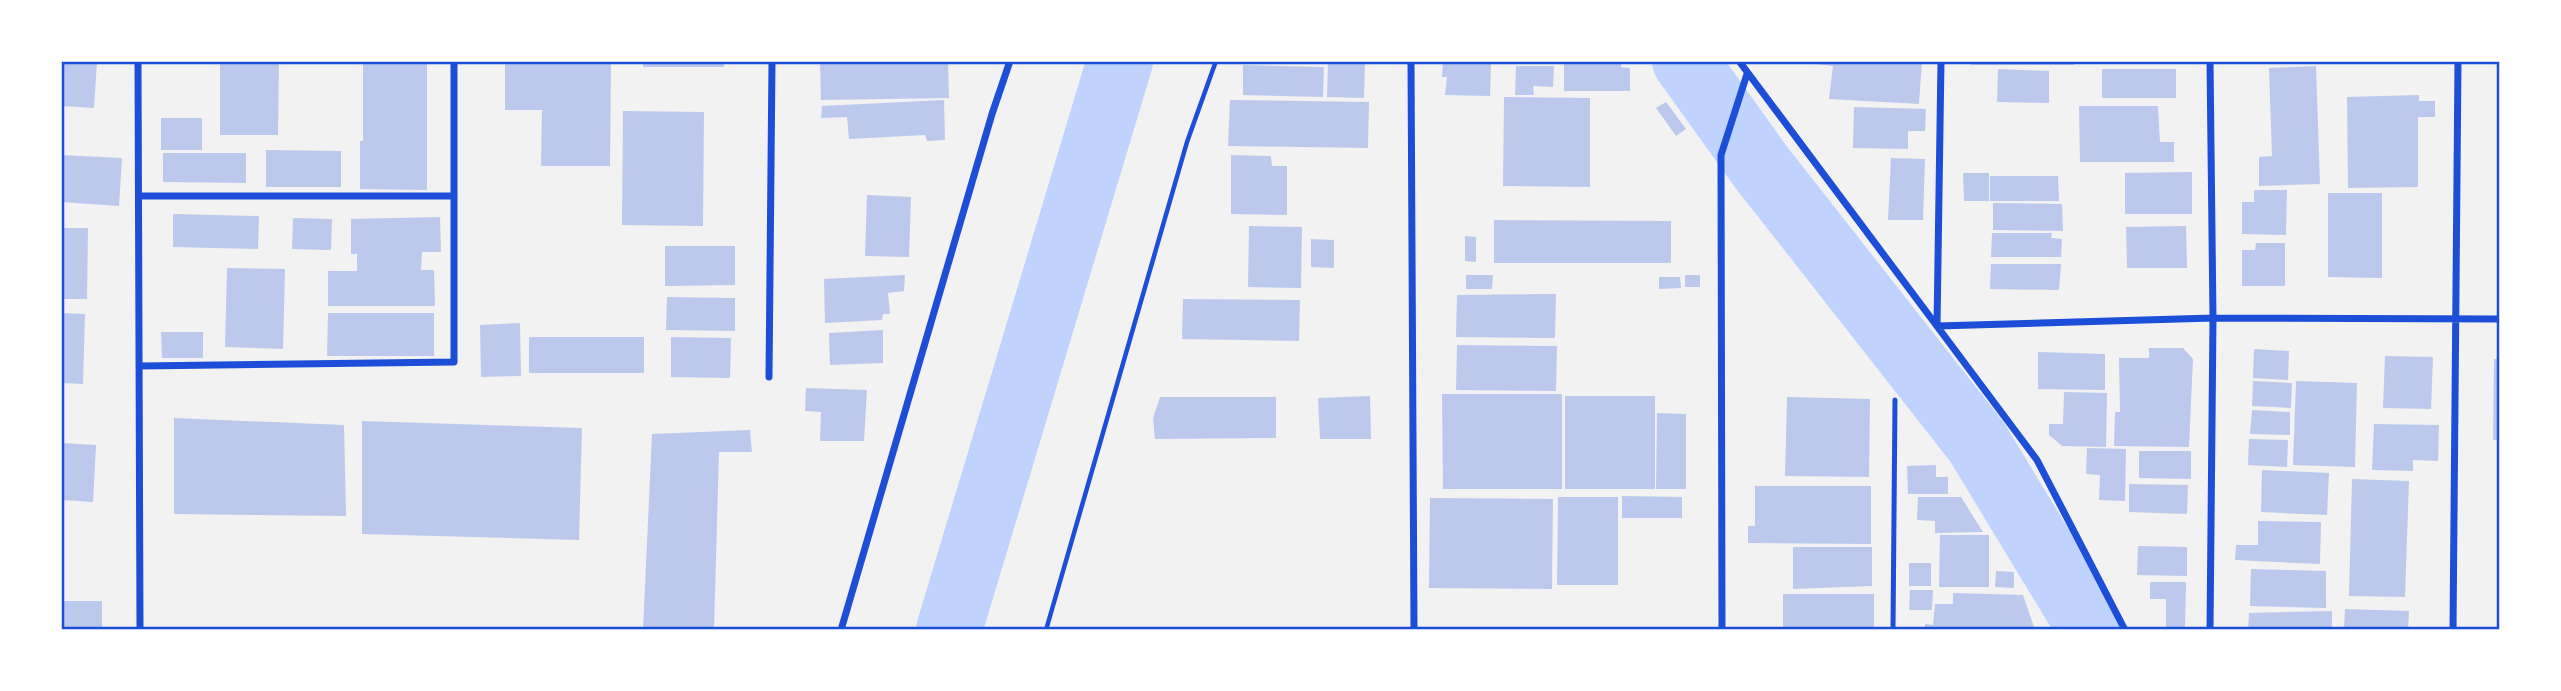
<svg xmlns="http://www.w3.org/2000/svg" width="2561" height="691" viewBox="0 0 2561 691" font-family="'Noto Serif',serif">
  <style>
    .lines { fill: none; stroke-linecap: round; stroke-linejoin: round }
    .river { stroke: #bfd3fe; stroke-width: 66 }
    .building { fill: #bdc9ec }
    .path { stroke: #1d4ed8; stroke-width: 4.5 }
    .service { stroke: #1d4ed8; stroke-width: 5 }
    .minor { stroke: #1d4ed8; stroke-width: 7 }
    .neatline { fill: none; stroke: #1d4ed8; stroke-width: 2.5 }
  </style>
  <rect width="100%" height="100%" fill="#f2f2f2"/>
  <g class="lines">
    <path class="river" d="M1685 61 1761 167 1977 442 2091 630
      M949 630 1120 61"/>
  </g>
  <path class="building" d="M61 61H97L94 108 61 106Z
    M220 61H279L278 135H220Z
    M363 61H427V190L360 189V141H363Z
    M505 61H611L610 166H541L542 110H505Z
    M643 61H724V67H643Z
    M820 61H948L949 98 821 100Z
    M1328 61H1365L1364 98 1327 97Z
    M1443 61H1491L1490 96 1445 95 1447 77H1442Z
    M1564 61H1621V67L1630 68V91H1564Z
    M1816 61H1922L1919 104 1829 99 1833 66 1816 64Z
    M1971 61H2074V65H1971Z
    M1243 65 1324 67 1323 97 1243 95Z
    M1516 66H1554L1553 87 1533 86 1534 95H1515Z
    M2316 66 2320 184 2259 186V157L2272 156 2269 68Z
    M1998 69 2049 71V103L1997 102Z
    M2102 69H2176V98H2102Z
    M2419 95V101H2435V117H2418V187L2348 188 2347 97Z
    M1504 97 1590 98V187L1503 186Z
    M944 100 945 140 927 141 925 135 849 139 847 117 821 118 822 106Z
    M1230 100 1369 102 1368 148 1228 146Z
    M1666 102 1686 129 1676 136 1656 108Z
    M2079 106H2158L2160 142H2174V162H2080Z
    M1854 107 1926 109 1925 131H1908V149L1853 148Z
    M623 111 704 112 703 226 622 225Z
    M161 118H202V150H161Z
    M266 150 341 151V187H266Z
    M163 153H246V183L163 182Z
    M61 155 122 158 119 206 61 202Z
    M1231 155 1271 156 1272 166H1287V215L1231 214Z
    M1891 158 1925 159 1923 220H1888Z
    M2192 172V214H2125V173Z
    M1963 173H1989V201H1964Z
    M1990 176H2058L2059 201H1990Z
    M2254 190H2287L2286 235 2242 234V202H2254Z
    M2328 193H2382V278L2328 277Z
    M867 195 911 197 909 257 865 256Z
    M1993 203 2062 204 2063 231 1993 230Z
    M2497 208H2500V251L2497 250Z
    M173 214 259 216 258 249 173 247Z
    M440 217 441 252H422L421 270H434L435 306H328V271H357V254H351V219Z
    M293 218 332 219 331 250 292 249Z
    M1494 220 1671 221V263H1494Z
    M1249 226 1302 227 1301 288 1248 287Z
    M2186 226 2187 268H2127L2126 227Z
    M61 228H88L87 299H61Z
    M1992 233H2052L2051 238 2062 239 2061 257H1991Z
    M1465 236 1476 237V262L1465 261Z
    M1311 239 1334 240V268L1311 267Z
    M2256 243H2285V286H2242V250H2255Z
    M665 246H735V285L665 286Z
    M1991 264H2061L2059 290 1990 289Z
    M227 268 285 269 283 349 225 347Z
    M905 275 904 291 888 293 890 314H883L882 320 825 323 824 279Z
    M1466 275H1493L1492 289H1466Z
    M1685 275H1700V287H1685Z
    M1659 277H1680L1681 288 1659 289Z
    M1556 294 1555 338 1456 337 1457 295Z
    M667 297 735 298V331L666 330Z
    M1183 299 1300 300 1299 341 1182 339Z
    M61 313 85 314 83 384 61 383Z
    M328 313H434V356H327Z
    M520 323 521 376 481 377 480 325Z
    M883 330V363L830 365 829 333Z
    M161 332H203V358H162Z
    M529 337H644V373H529Z
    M671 337 731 338 730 378 671 377Z
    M1457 345 1557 346 1556 391 1456 390Z
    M2149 348H2183L2193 359 2189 447 2114 446 2115 412H2120L2119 358H2149Z
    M2254 349 2289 351 2288 380 2253 378Z
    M2038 352 2105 354V390L2038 389Z
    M2385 356 2433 357 2431 409 2383 408Z
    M2494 359H2500V440H2493Z
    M2253 381 2292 383 2291 408 2252 406Z
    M2296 381 2357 383 2355 467 2293 465Z
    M806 388 867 390 864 441H820L821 412 805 411Z
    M2064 392 2107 393 2106 447 2062 446 2049 435V424H2063Z
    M1442 394H1562V489H1443Z
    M1370 396 1371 439H1320L1318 398Z
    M1565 396H1655V489H1565Z
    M1160 397H1276V438L1155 439 1153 418Z
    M1787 397 1870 399 1869 477 1785 476Z
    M2252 410 2290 412V435L2250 434Z
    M1657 413 1686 414V489H1656Z
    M174 418 344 425 346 516 174 514Z
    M362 421 582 428 579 540 362 534Z
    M2374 424 2439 425 2438 461 2413 460V471L2372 470Z
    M750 430 752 452H719L714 630H643L652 434Z
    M2249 439 2288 440 2287 467 2248 465Z
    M61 443 96 445 93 502 61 500Z
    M2087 448 2126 449 2125 501 2099 500 2100 475 2086 474Z
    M2139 451H2191V479L2139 478Z
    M1936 465V477H1948V494H1908L1907 466Z
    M2262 470 2329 473 2327 515 2261 512Z
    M2352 479 2409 481 2405 597 2349 596Z
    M2129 484 2188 485 2187 514 2129 512Z
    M1755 486H1871V544L1748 543V526H1755Z
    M1622 496 1682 497V518H1622Z
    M1558 497H1618V585H1557Z
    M1918 497H1961L1983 532 1935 533V521L1917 520Z
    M1430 498 1553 499 1552 589 1429 588Z
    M2258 521 2321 522 2320 564 2235 560 2236 545H2258Z
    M1940 535H1989V587H1939Z
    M2138 546 2187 547V576L2137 575Z
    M1793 547H1872V586L1793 589Z
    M1909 563H1931V586H1909Z
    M2251 569 2326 571V608L2250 606Z
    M1996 571 2014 572V588L1995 587Z
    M2150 582H2186L2185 630H2166V599H2150Z
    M1910 590H1933L1932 610H1909Z
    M1953 593 2023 595 2035 630H1925V624L1933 625 1935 604H1953Z
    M1783 594H1874V630H1783Z
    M61 601H102V630H61Z
    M2345 609 2409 611 2408 630H2344Z
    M2332 611V630H2248L2249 613Z"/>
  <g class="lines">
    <path class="path" d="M1046 630 1187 142 1216 61"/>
    <path class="service" d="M1893 630 1895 400"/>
    <path class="minor" d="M138 61 140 630
      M1411 61 1414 630
      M1739 61 2037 460 2125 630
      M1941 61 1937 326 2213 318 2500 319
      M2210 61 2213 318 2210 630
      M139 196H454
      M140 366 454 362V61
      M769 377 772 61
      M841 630 992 114 1010 61
      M1722 630 1721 155 1747 74
      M2453 630 2458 61"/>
  </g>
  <rect width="2561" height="691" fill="none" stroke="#ffffff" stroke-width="126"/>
  <rect x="63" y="63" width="2435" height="565" class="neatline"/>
</svg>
